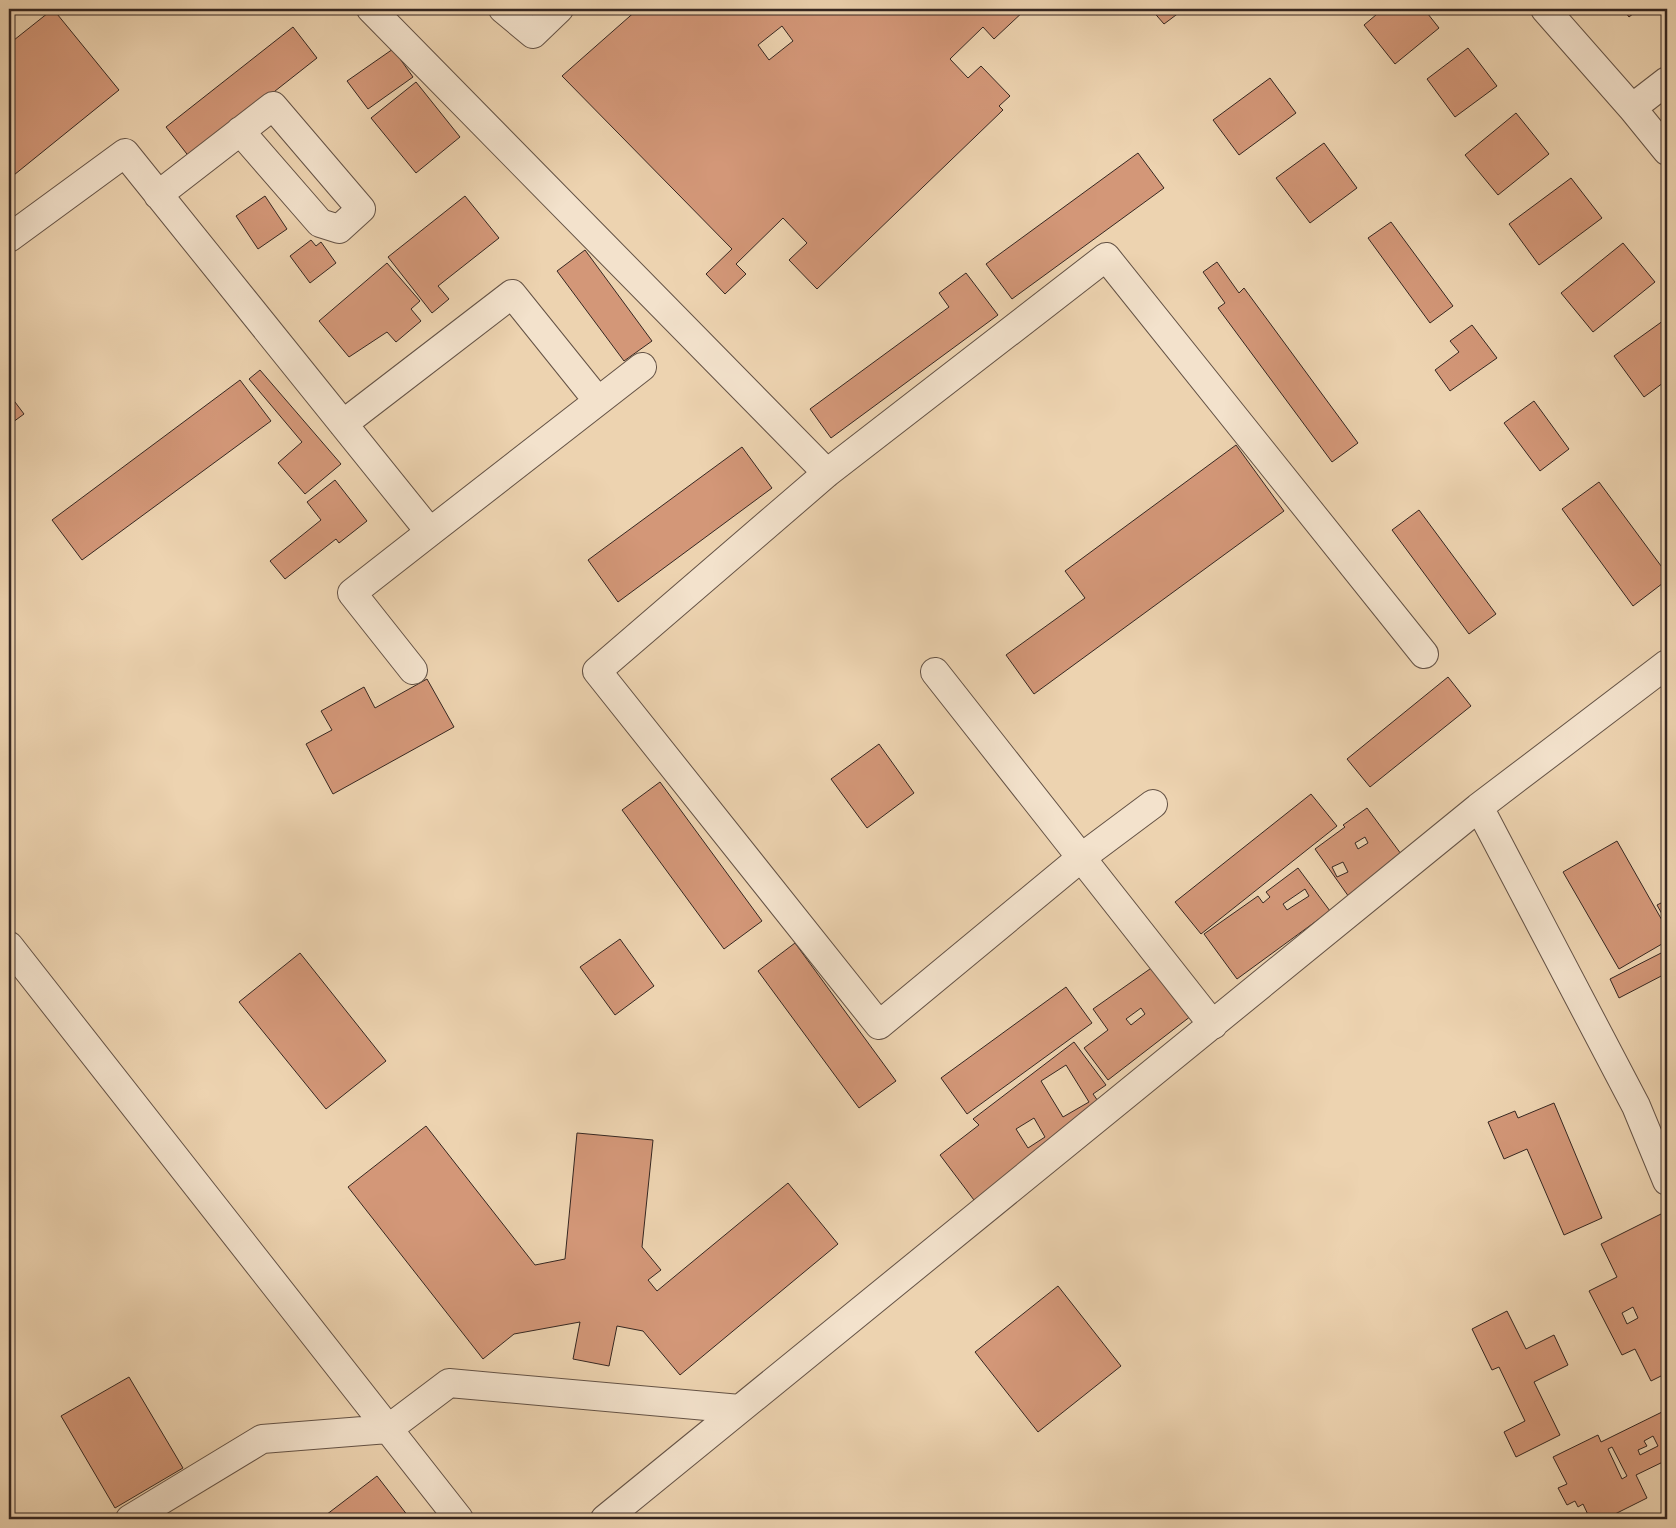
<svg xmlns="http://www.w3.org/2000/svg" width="1676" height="1528" viewBox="0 0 1676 1528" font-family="'Sorts Mill Goudy',serif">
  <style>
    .building { fill: #d39778; stroke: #362721; fill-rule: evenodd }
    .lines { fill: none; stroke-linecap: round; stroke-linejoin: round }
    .minor-casing { stroke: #645245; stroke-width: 30 }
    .minor { stroke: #f3e2cc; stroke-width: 28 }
  </style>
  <rect width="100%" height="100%" fill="#edd3b0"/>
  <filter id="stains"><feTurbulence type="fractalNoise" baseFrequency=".004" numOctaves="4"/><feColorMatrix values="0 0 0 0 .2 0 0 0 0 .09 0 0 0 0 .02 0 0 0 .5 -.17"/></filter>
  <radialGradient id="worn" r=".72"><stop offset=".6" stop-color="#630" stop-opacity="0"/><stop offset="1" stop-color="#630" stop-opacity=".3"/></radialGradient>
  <path class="building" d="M53 9 119 90 9 179V44Z
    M638 9H1026L994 39 983 27 950 59 968 78 981 66 1010 96 999 106 1003 110 817 289 789 260 807 243 783 218 736 264 746 274 725 294 706 274 732 249 562 76ZM782 26 793 41 769 60 758 45Z
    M1151 9H1184L1164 24Z
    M1383 9H1424L1439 28 1395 64 1364 25Z
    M1623 9H1639L1629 17Z
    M293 27 317 58 190 158 166 127Z
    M1468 48 1497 86 1455 117 1427 79Z
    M393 49 413 77 368 109 347 81Z
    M1270 78 1296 113 1239 155 1213 120Z
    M416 82 460 137 416 173 371 118Z
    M1516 113 1549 154 1498 195 1465 155Z
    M1324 143 1357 188 1310 223 1276 178Z
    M1138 153 1164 188 1012 299 986 264Z
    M1571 178 1602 218 1539 265 1509 224Z
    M265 196 287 229 258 249 236 216Z
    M465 196 499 238 438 286 449 299 432 313 388 257Z
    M1391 222 1453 306 1430 323 1368 238Z
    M311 240 316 246 321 242 336 263 310 283 290 256Z
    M1623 243 1655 282 1593 332 1561 293Z
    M585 250 652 341 624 361 557 271Z
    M1217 262 1239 293 1244 288 1358 443 1332 462 1218 308 1225 303 1203 272Z
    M387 263 420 301 411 309 421 321 396 342 387 332 349 357 319 321Z
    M966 273 998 315 831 438 810 409 949 307 939 293Z
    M1667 318V380L1644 397 1614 356Z
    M1472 325 1497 358 1450 391 1435 370 1459 352 1450 341Z
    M260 370 341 464 305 494 278 463 302 442 249 379Z
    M240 380 271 421 82 560 52 520Z
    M9 394 24 414 9 425Z
    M1534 401 1569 449 1540 471 1504 423Z
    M1236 445 1284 511 1034 694 1006 655 1085 598 1065 571Z
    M742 447 772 488 618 602 588 560Z
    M335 480 367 521 339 543 336 539 285 579 270 561 321 520 307 502Z
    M1599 482 1667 574V580L1633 606 1562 509Z
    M1419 510 1496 614 1469 634 1392 530Z
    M1448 677 1471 706 1370 787 1347 759Z
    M427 679 454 727 333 794 306 744 332 730 321 711 364 687 375 708Z
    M879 744 914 793 867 828 831 779Z
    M660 782 762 921 724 949 622 810Z
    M1311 794 1337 826 1201 934 1175 902Z
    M1367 808 1404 858 1349 897 1315 849 1345 827 1343 825ZM1365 837 1368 843 1358 849 1355 843ZM1343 862 1348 872 1337 877 1332 867Z
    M1617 841 1667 929V941L1619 969 1563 872Z
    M1298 868 1330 911 1237 979 1204 934 1258 896 1263 903 1270 897 1266 892ZM1305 889 1309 896 1287 910 1283 904Z
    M1667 900V923L1657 905Z
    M620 939 654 986 615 1015 580 967Z
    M795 943 896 1081 859 1108 758 971Z
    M1667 950V973L1619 998 1610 979Z
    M300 953 386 1061 326 1109 239 1002Z
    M1157 964 1191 1016 1108 1080 1084 1048 1108 1030 1093 1009ZM1141 1008 1145 1014 1131 1025 1126 1019Z
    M1066 987 1092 1023 967 1114 941 1078Z
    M1074 1042 1106 1085 1093 1094 1103 1108 977 1204 940 1155 979 1125 973 1119ZM1066 1065 1089 1102 1063 1117 1041 1081ZM1034 1118 1045 1137 1028 1148 1016 1129Z
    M1554 1103 1602 1218 1564 1235 1527 1149 1504 1159 1488 1122 1515 1111 1518 1118Z
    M426 1126 535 1265 565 1259 577 1133 653 1140 642 1247 661 1270 648 1280 657 1291 788 1183 838 1244 680 1375 643 1331 617 1326 609 1366 573 1359 580 1322 514 1334 483 1359 348 1187Z
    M1667 1211V1373L1651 1381 1635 1349 1622 1355 1589 1291 1617 1277 1601 1244ZM1633 1307 1638 1318 1627 1324 1622 1313Z
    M1058 1286 1121 1366 1038 1432 975 1352Z
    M1507 1311 1526 1349 1554 1335 1568 1365 1534 1382 1560 1435 1516 1457 1504 1432 1525 1421 1499 1367 1492 1370 1472 1329Z
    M129 1377 183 1468 115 1508 61 1416Z
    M1662 1412 1667 1423V1460L1636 1475 1647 1498 1605 1519H1590L1583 1504 1578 1507 1575 1501 1567 1505 1558 1488 1567 1484 1553 1457 1598 1435 1601 1442ZM1653 1436 1658 1446 1640 1455 1638 1450 1647 1446 1644 1441ZM1612 1447 1627 1476 1622 1479 1608 1449Z
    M377 1476 408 1516 404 1519H324L322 1518Z"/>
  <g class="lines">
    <g class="minor-casing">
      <path id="minor" d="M371 9 827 473
        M503 9 533 34 559 9
        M1545 9 1632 108 1667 151
        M1632 108 1667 81
        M158 195 273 106 361 209 339 229 320 223 240 131
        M9 238 125 153 430 532 352 593 413 670
        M343 424 512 294 598 401
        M430 532 642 367
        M935 672 1213 1025
        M1153 804 1082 857 879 1025 597 671 827 473 1106 257 1424 654
        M1479 807 1636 1106 1667 1181
        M9 946 459 1519
        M130 1519 262 1439 388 1429 449 1383 740 1409
        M605 1519 1479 807 1667 664"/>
    </g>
    <use href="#minor" class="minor"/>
  </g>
  <rect width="1676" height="1528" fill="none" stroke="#edd3b0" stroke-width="30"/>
  <rect x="10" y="10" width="1656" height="1508" fill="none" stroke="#362721" stroke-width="2.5"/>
  <rect x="15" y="15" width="1646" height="1498" fill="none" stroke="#362721"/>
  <rect width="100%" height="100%" filter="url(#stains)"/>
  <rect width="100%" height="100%" fill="url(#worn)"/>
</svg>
